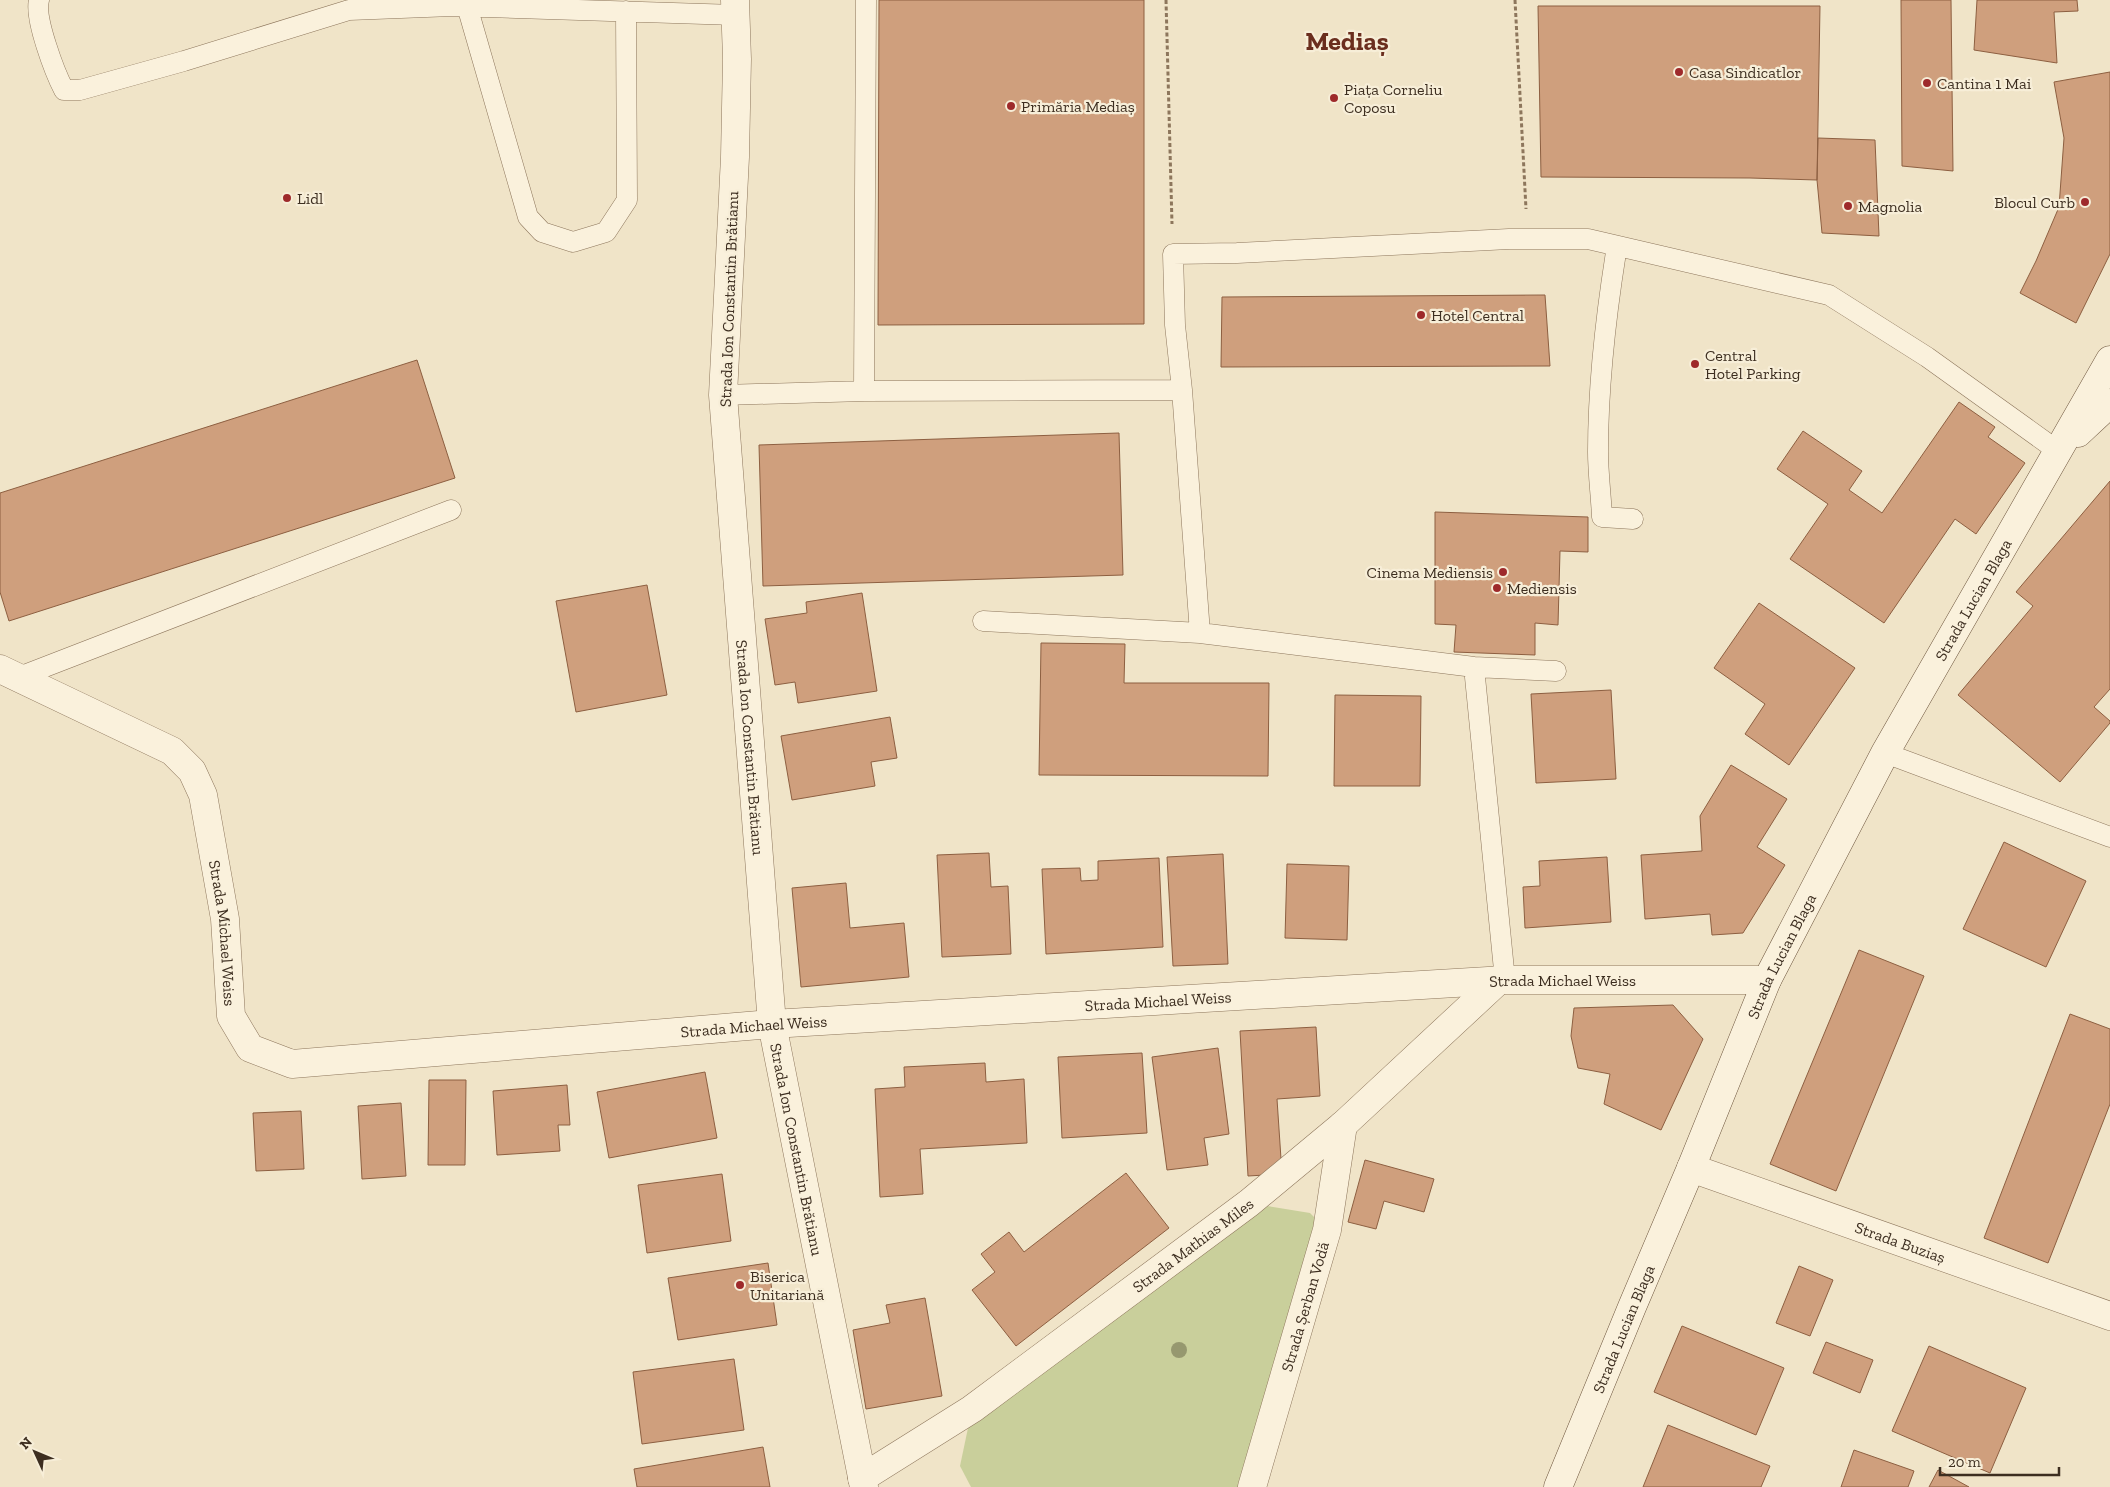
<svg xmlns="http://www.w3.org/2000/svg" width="2110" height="1487" viewBox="0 0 2110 1487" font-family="'Zilla Slab',serif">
	<rect width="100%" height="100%" fill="#f0e4c8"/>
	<path fill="#c9cf9b" d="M1249 1203 1310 1213 1327 1230 1252 1487H971L960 1466 972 1409Z"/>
	<path fill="#cf9f7d" stroke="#8d5f41" d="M879 0H1144V324L878 325Z
		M1901 0H1951L1953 171 1902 166Z
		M1977 0H2077L2078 11 2054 12 2057 63 1974 50Z
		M1538 6H1820L1817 180 1750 178 1541 177Z
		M2110 72V254L2076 323 2020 293 2036 261 2059 207 2064 138 2054 82Z
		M1818 138 1875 140 1879 236 1822 233 1817 180Z
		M1545 295 1550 366 1221 367 1222 297Z
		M417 360 455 478 9 621 0 592V493Z
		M1959 402 1995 427 1988 437 2025 463 1976 534 1955 519 1884 623 1790 559 1828 504 1777 469 1803 431 1862 471 1849 490 1882 513Z
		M1119 433 1123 575 763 586 759 445Z
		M2110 481V689L2094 707 2110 721V723L2060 782 1958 695 2033 606 2016 592Z
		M1435 512 1588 517V552L1560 551 1558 625 1535 623V655L1454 652 1456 625 1435 624Z
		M647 585 667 695 576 712 556 601Z
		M862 593 877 691 798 703 795 682 775 685 765 619 807 613 806 602Z
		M1759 603 1855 668 1789 765 1745 734 1765 704 1714 668Z
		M1041 643 1125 644 1124 683H1269L1268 776 1039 775Z
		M1611 690 1616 779 1536 783 1531 694Z
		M1335 695 1421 696 1420 786H1334Z
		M890 717 897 758 871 762 875 786 792 800 781 736Z
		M1731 765 1787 799 1757 847 1785 865 1743 933 1712 935 1710 914 1645 919 1641 855 1702 851 1700 816Z
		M2004 842 2086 881 2046 967 1963 929Z
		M989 853 991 887 1008 886 1011 954 942 957 937 855Z
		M1223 854 1228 964 1173 966 1167 857Z
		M1607 857 1611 922 1525 928 1523 887 1540 886 1539 861Z
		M1159 858 1163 947 1046 954 1042 869 1080 868 1081 881 1098 880V861Z
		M1287 864 1349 866 1347 940 1285 938Z
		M846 883 850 928 904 923 909 977 801 987 792 888Z
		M1859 950 1924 976 1836 1191 1770 1164Z
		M1673 1005 1703 1039 1661 1130 1604 1104 1610 1074 1578 1068 1571 1036 1574 1008Z
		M2070 1014 2110 1029V1104L2048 1263 1984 1238Z
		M1316 1027 1320 1096 1277 1099 1282 1174 1248 1176 1240 1031Z
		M1218 1048 1229 1134 1204 1138 1208 1165 1167 1170 1152 1057Z
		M1142 1053 1147 1133 1062 1138 1058 1057Z
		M985 1063 986 1082 1024 1079 1027 1143 920 1149 923 1194 880 1197 875 1089 905 1087 904 1067Z
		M705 1072 717 1138 609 1158 597 1092Z
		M429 1080H466L465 1165H428Z
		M567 1085 570 1125H558L560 1151 497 1155 493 1091Z
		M401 1103 406 1176 362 1179 358 1106Z
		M301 1111 304 1169 256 1171 253 1113Z
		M1365 1160 1434 1179 1424 1212 1384 1201 1376 1229 1348 1222Z
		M1126 1173 1169 1228 1016 1346 972 1290 995 1272 981 1254 1009 1232 1024 1252Z
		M722 1174 731 1241 647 1253 638 1185Z
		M768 1263 777 1325 678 1340 668 1278Z
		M1799 1266 1833 1280 1810 1336 1776 1323Z
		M925 1298 942 1396 866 1409 853 1330 890 1323 886 1305Z
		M1682 1326 1784 1368 1756 1435 1654 1392Z
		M1826 1342 1873 1360 1860 1393 1813 1373Z
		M1929 1346 2026 1388 1990 1473 1892 1431Z
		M734 1359 744 1430 642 1444 633 1372Z
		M1668 1425 1770 1466 1761 1487H1643Z
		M763 1447 770 1487H637L634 1469Z
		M1854 1450 1914 1471 1908 1487H1841Z
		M1938 1470 1969 1487H1929Z"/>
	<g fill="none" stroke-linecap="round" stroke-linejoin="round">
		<g stroke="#8d765c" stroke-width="21">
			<path id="lane" d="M39 0C34 18 55 73 64 90H80L184 61 349 10 452 6 736 15
				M467 6 528 217 542 232 573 242 606 232 627 200 626 11
				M1617 246C1606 314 1598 382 1598 452 1598 473 1601 495 1602 517L1633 519
				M864 391 866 0
				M723 395 864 391 1182 390
				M983 621 1200 633 1474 667 1556 671
				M1200 633 1182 390 1175 325 1173 254 1237 253 1509 239H1588L1829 295 1927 357 2058 451
				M1474 667 1505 980
				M19 677 451 510
				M1885 753 2110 837"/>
		</g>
		<g stroke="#8d765c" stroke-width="29">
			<g id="street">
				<path id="s1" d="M735 0 737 59 735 157 723 395 772 1024 864 1487"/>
				<path id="s2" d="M0 669 172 751 192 771 203 795 225 919 231 1016 250 1048 292 1064 772 1024 1505 980H1767"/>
				<path id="s3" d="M1691 1168 2110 1316"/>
				<path id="s4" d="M862 1478 972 1409 1249 1203 1343 1125 1498 981"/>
				<path id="s5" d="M1252 1487 1327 1230 1343 1125"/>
			</g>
		</g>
		<g stroke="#6f573f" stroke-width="29">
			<g id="secondary">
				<path d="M2078 433 2110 403"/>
				<path id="s6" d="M1558 1487 1632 1307 1691 1168 1767 980 1885 753 2110 360"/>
			</g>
		</g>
		<path stroke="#8d765c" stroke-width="3" stroke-dasharray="4 2.5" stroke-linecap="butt" d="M1166 0 1172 224
			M1515 0 1526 209"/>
		<use href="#lane" stroke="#faf1dc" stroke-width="20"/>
		<use href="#street" stroke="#faf1dc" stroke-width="28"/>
		<use href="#secondary" stroke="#faf1dc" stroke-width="28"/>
	</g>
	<circle fill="#96986f" cx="1179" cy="1350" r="8"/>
	<g fill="#9e2a2b" stroke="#f7eed8" stroke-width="2">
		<circle cx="1679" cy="72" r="5"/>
		<circle cx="1927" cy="83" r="5"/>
		<circle cx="1334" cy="98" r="5"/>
		<circle cx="1011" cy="106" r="5"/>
		<circle cx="287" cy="198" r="5"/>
		<circle cx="2085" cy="202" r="5"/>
		<circle cx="1848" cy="206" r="5"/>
		<circle cx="1421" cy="315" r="5"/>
		<circle cx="1695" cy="364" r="5"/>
		<circle cx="1503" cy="572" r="5"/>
		<circle cx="1497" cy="588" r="5"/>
		<circle cx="740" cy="1285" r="5"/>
	</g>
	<g text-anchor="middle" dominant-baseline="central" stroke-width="4.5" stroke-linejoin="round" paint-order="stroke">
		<g font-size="16" fill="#3d2e20" stroke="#f7eed8" text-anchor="start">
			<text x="1689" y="72">Casa Sindicatlor</text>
			<text x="1937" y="83">Cantina 1 Mai</text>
			<text x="1344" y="89">Piața Corneliu<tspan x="1344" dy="18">Coposu</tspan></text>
			<text x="1021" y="106">Primăria Mediaș</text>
			<text x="297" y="198">Lidl</text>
			<text x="2075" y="202" text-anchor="end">Blocul Curb</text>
			<text x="1858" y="206">Magnolia</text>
			<text x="1431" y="315">Hotel Central</text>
			<text x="1705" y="355">Central<tspan x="1705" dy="18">Hotel Parking</tspan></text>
			<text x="1493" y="572" text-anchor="end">Cinema Mediensis</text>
			<text x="1507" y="588">Mediensis</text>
			<text x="750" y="1276">Biserica<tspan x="750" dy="18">Unitariană</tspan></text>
		</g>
		<g font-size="16" fill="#3d2e20" stroke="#f7eed8">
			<text transform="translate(729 299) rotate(-88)">Strada Ion Constantin Brătianu</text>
			<text stroke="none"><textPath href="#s6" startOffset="981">Strada Lucian Blaga</textPath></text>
			<text stroke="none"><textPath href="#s1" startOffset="749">Strada Ion Constantin Brătianu</textPath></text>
			<text stroke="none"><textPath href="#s2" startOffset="385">Strada Michael Weiss</textPath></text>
			<text stroke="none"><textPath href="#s6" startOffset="576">Strada Lucian Blaga</textPath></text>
			<text stroke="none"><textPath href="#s2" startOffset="1824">Strada Michael Weiss</textPath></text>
			<text stroke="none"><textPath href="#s2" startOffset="1419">Strada Michael Weiss</textPath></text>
			<text stroke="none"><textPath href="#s2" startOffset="1014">Strada Michael Weiss</textPath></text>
			<text stroke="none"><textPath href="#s1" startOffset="1154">Strada Ion Constantin Brătianu</textPath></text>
			<text stroke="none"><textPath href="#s3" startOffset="222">Strada Buziaș</textPath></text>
			<text stroke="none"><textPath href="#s4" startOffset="405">Strada Mathias Miles</textPath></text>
			<text stroke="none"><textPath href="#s5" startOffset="188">Strada Șerban Vodă</textPath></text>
			<text stroke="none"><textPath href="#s6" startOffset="171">Strada Lucian Blaga</textPath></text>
		</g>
		<g font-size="26" font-weight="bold" fill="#6b2e1e" stroke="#f7eed8">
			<text x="1347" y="41">Mediaș</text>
		</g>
	</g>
	<g transform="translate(35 1452) rotate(314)" stroke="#f7eed8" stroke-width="4" paint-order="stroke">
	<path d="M0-4L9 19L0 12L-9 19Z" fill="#3d2e20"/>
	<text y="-8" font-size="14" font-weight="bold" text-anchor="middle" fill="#3d2e20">N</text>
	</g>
	<path d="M1940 1467v8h119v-8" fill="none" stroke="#3d2e20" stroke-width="2.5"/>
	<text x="1948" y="1467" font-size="15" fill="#3d2e20" stroke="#f7eed8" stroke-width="4" paint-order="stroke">20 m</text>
</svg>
